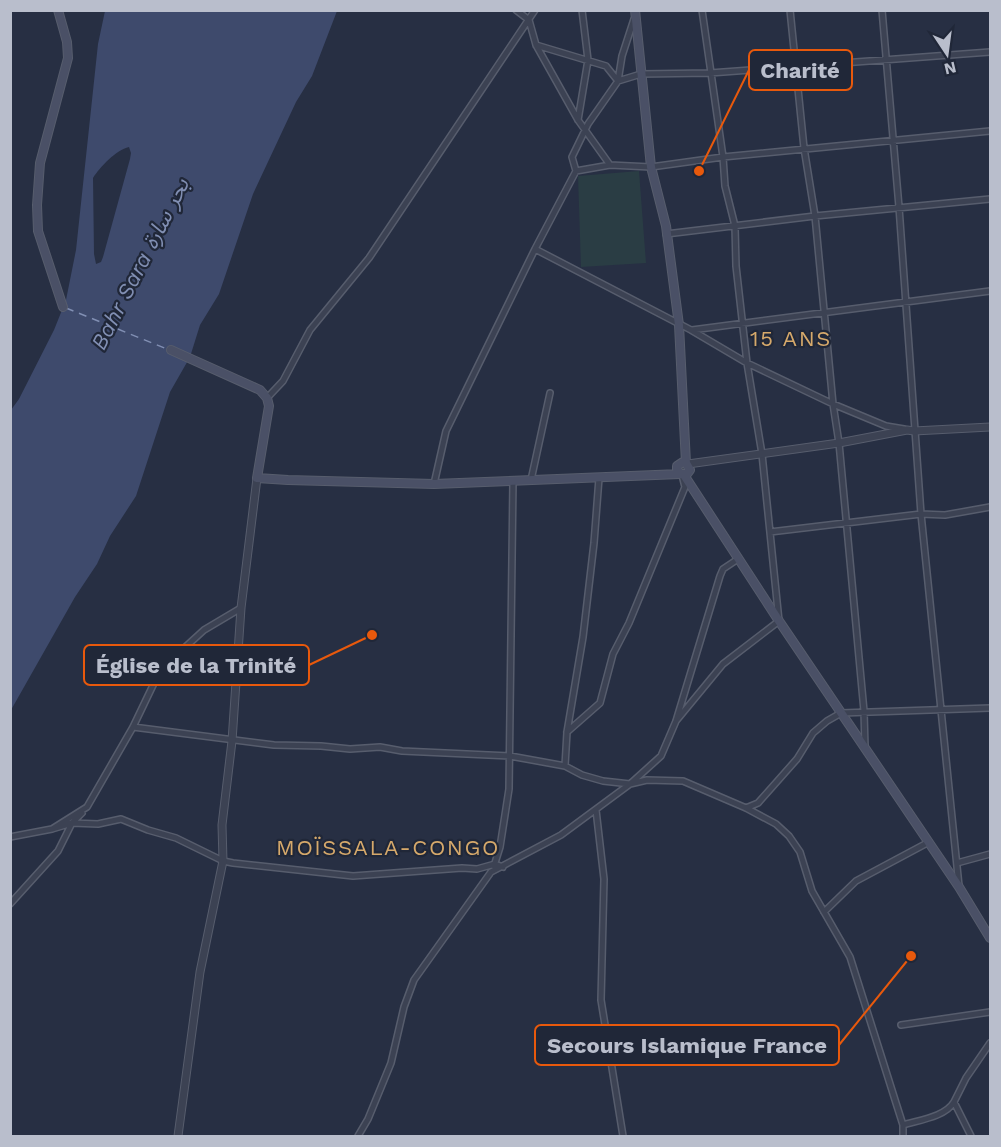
<svg xmlns="http://www.w3.org/2000/svg" width="1001" height="1147" viewBox="0 0 1001 1147" font-family="'Work Sans','Noto Sans Arabic',sans-serif">
	<rect width="100%" height="100%" fill="#272f43"/>
	<path fill="#2a3d44" d="M639 171 646 263 581 267 578 176Z"/>
	<path fill="#3e4a6c" fill-rule="evenodd" d="M105 11H337L312 76 296 102 253 194 219 294 200 325 190 357 170 392 136 496 110 536 97 564 75 597 11 710V410L19 399 54 330 66 300 76 250 98 44ZM129 147 131 153 130 159 103 257 101 262 96 264 94 254 93 178C100 167 116 150 129 147Z"/>
	<g fill="none" stroke-linecap="round" stroke-linejoin="round">
		<path stroke="#818fb3" stroke-width="1.5" stroke-dasharray="8 6" stroke-linecap="butt" d="M66 308 167 349"/>
		<g stroke="#575d6d" stroke-width="8">
			<path id="minor" d="M516 10 529 20 536 45 578 120 610 165
				M790 10 804 148 815 216 833 404 839 443 864 711 865 747
				M882 10 899 207 921 514 959 886
				M536 45 606 66 618 81 641 74 710 73 990 52
				M578 120 588 60 582 10
				M576 171 610 165 651 167 723 157 990 131
				M666 234 815 216 990 199
				M535 249 691 330 747 363 833 404 886 426 904 429
				M692 330 990 291
				M267 398 283 381 310 330 369 258 535 10
				M531 480 550 393
				M434 484 446 431 535 249 576 171 572 157 588 124 618 81 622 56 634 19
				M770 532 921 514 945 515 990 507
				M676 721 723 664 779 621 762 454 747 363 736 266 735 226 725 186 723 157 702 10
				M133 727 274 745 321 746 350 749 380 747 402 751 510 756 565 766 582 775 603 781 630 784 647 780 683 781 746 808 776 824 789 836 800 852 812 891 850 957 896 1103 903 1125V1136
				M567 732 600 703 613 654 629 623 685 487 682 475
				M565 766 567 732 583 637 594 543 599 478
				M746 808 758 803 797 759 813 733 827 721 841 713 990 708
				M596 810 604 879 601 1000 623 1136
				M52 829 72 823 98 824 121 819 148 830 176 838 223 861 233 863 353 876 462 868 477 869 495 864 503 867
				M10 837 52 829 87 807 133 727 156 679 170 661 204 630 241 608
				M957 863 990 854
				M494 866 500 847 509 789 513 481
				M10 904 58 851 72 823 82 813
				M824 912 856 881 929 842
				M901 1025 990 1012
				M903 1125C919 1120 945 1117 954 1102
				M358 1136 368 1119 391 1063 404 1007 414 980 491 872 561 835 630 784 661 756 676 721 720 576 723 569 738 559
				M971 1136 954 1102 966 1078 990 1043"/>
		</g>
		<g stroke="#575d6d" stroke-width="9">
			<path id="tertiary" d="M688 464 839 443 907 430 914 431 990 427
				M178 1136 200 972 223 861 222 825 232 741 241 608 257 478"/>
		</g>
		<g stroke="#575d6d" stroke-width="10">
			<path id="secondary" d="M58 10 67 42 68 58 40 163 37 205 38 231 63 307
				M635 10 651 167 666 226 679 325 686 463 690 470 687 474H680L677 469V466L683 462 686 463
				M171 350 260 390 267 398 269 406 257 478 288 480 434 484 680 474
				M684 475 779 621 959 887 990 938"/>
		</g>
		<use href="#minor" stroke="#3c4253" stroke-width="5"/>
		<use href="#tertiary" stroke="#3c4253" stroke-width="7"/>
		<use href="#secondary" stroke="#4a5066" stroke-width="8"/>
	</g>
	<g text-anchor="middle" dominant-baseline="central" stroke-width="4.5" stroke-linejoin="round" paint-order="stroke">
		<g font-size="22" font-style="italic" fill="#818fb3" stroke="#202738">
			<text transform="translate(140 264) rotate(-63)">Bahr Sara بحر سارة</text>
		</g>
		<g font-size="22" letter-spacing="1.5" fill="#d6a96b" stroke="#202738">
			<text x="791" y="338">15 ANS</text>
			<text x="388" y="847">MOÏSSALA-CONGO</text>
		</g>
	</g>
	<path fill="none" stroke="#e8590c" stroke-width="2" d="M699 171L749 70M372 635L309 665M911 956L839 1045"/>
	<g fill="#e8590c" stroke="#202738" stroke-width="2">
		<circle cx="699" cy="171" r="6"/>
		<circle cx="372" cy="635" r="6"/>
		<circle cx="911" cy="956" r="6"/>
	</g>
	<g fill="#202738" stroke="#e8590c" stroke-width="2">
		<rect x="749" y="50" width="103" height="40" rx="6"/>
		<rect x="84" y="645" width="225" height="40" rx="6"/>
		<rect x="535" y="1025" width="304" height="40" rx="6"/>
	</g>
	<g font-size="22" text-anchor="middle" font-weight="bold" fill="#b9becc">
		<text x="800" y="78">Charité</text>
		<text x="196" y="673">Église de la Trinité</text>
		<text x="687" y="1053">Secours Islamique France</text>
	</g>
	<rect width="1001" height="1147" fill="none" stroke="#b9becc" stroke-width="24"/>
	<g transform="translate(947 54) rotate(167)" stroke="#202738" stroke-width="4.5" paint-order="stroke">
	<path d="M0-4.5L10 22L0 15L-10 22Z" fill="#b9becc"/>
	<text y="-9" font-size="16" font-weight="bold" text-anchor="middle" fill="#b9becc">N</text>
	</g>
</svg>
